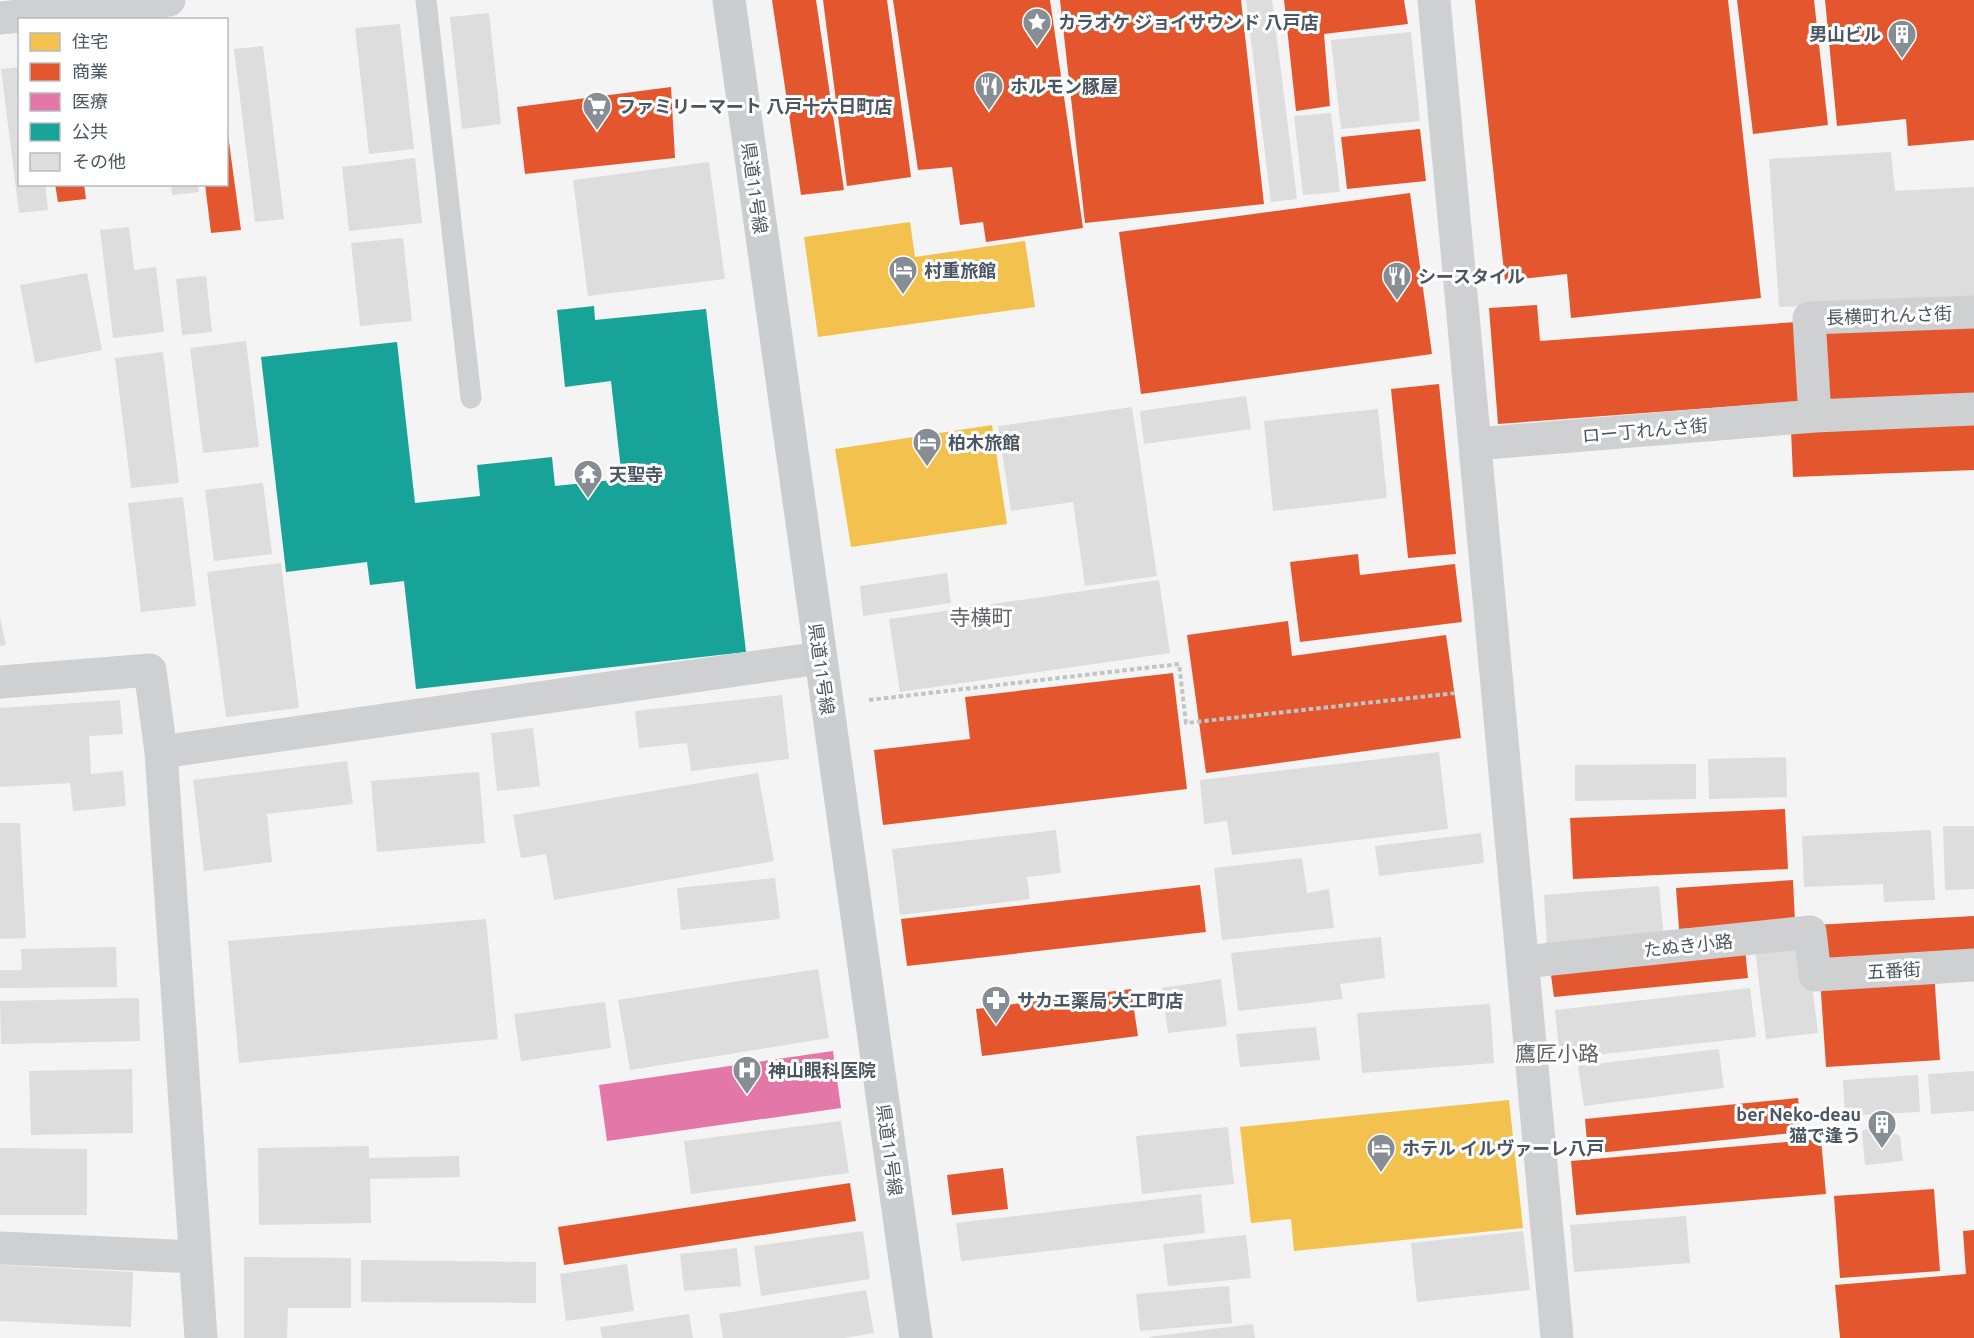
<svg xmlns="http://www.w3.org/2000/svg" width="1974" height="1338" viewBox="0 0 1974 1338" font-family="Ubuntu,'Noto Sans JP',sans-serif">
	<rect width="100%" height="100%" fill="#f4f4f4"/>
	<path fill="#f2c14e" d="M910 222 915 257 1025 241 1035 307 818 337 804 237Z
		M992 425 1007 524 851 547 835 449Z
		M1509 1100 1523 1228 1294 1251 1291 1219 1251 1223 1240 1127Z"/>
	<path fill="#e4572e" d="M772 0H816L844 190 801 195Z
		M823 0H887L911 177 847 186Z
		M893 0H1050L1083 228 986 242 983 222 960 225 952 167 918 170Z
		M1060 0H1241L1264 204 1085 223Z
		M1284 0H1404L1408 24 1324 34 1330 106 1296 111Z
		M1475 0H1728L1761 298 1571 318 1567 274 1505 281Z
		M1737 0H1814L1828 125 1753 134Z
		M1825 0H1974V140L1908 146 1906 119 1837 126Z
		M671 87 675 158 525 174 517 107Z
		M226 120 241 230 211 233 205 184H226Z
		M1420 129 1426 181 1347 189 1341 137Z
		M55 184H84L86 199 58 202Z
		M1410 193 1432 354 1141 394 1119 232Z
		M1537 305 1540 341 1796 322 1803 401 1498 424 1489 308Z
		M1974 320V399L1825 405 1821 327Z
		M1439 384 1456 554 1408 558 1391 389Z
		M1974 423V470L1793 477 1791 430Z
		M1358 554 1360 575 1455 564 1462 622 1300 642 1290 562Z
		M1288 621 1292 656 1446 635 1461 738 1206 773 1187 635Z
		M1173 673 1187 789 883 825 874 750 970 739 965 697Z
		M1785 809 1788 869 1573 879 1570 818Z
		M1793 880 1795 922 1679 929 1676 888Z
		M1200 885 1206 932 907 966 901 919Z
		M1974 916V960L1817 969 1815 925Z
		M1745 949 1748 978 1554 997 1550 968Z
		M1934 971 1940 1060 1826 1067 1820 978Z
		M1131 989 1138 1036 982 1056 976 1009Z
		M1798 1098 1802 1132 1588 1154 1585 1119Z
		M1821 1139 1826 1194 1576 1215 1571 1161Z
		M1003 1168 1008 1209 952 1215 947 1175Z
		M850 1183 856 1221 564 1265 558 1227Z
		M1934 1189 1940 1271 1840 1278 1834 1196Z
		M1974 1230V1338H1840L1835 1285 1966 1274 1963 1231Z"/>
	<path fill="#e377a8" d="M833 1051 841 1108 607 1141 599 1085Z"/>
	<path fill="#17a398" d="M594 306 595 320 706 309 746 652 416 689 404 581 370 585 367 562 286 572 261 357 397 342 415 503 480 496 477 465 552 457 555 486 622 479 611 381 565 387 557 310Z"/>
	<path fill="#ddddde" d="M1246 0H1272L1297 199 1271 202Z
		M489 13 501 124 462 129 450 17Z
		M400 24 414 149 369 154 355 28Z
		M1411 32 1420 121 1341 129 1331 40Z
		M263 46 284 219 255 222 234 49Z
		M20 67V184H45L48 210 19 213 1 69Z
		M1331 113 1340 192 1303 195 1294 116Z
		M1891 152 1895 191 1974 187V298L1779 307 1769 159Z
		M415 158 422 223 349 231 342 167Z
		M709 162 725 279 588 296 573 180Z
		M171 184H198L199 192 172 195Z
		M129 227 134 270 156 267 164 332 113 338 100 230Z
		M403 238 412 321 360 326 351 243Z
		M87 273 102 350 35 363 20 285Z
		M206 276 212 332 182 335 176 279Z
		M246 341 259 447 203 453 190 348Z
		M163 352 179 483 131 488 115 358Z
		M1246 396 1251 429 1144 444 1140 411Z
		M1132 407 1157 576 1085 586 1073 502 1011 511 998 426Z
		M1378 409 1387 498 1273 511 1264 421Z
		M263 483 272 554 214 561 205 490Z
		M183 497 196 606 141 612 128 503Z
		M281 563 299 708 226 717 207 572Z
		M947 573 951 603 863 616 860 586Z
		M1159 580 1170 653 900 692 889 619Z
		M0 617 6 645 0 646Z
		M782 695 789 759 691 771 687 743 639 748 635 711Z
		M120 700 123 734 89 736 91 774 123 771 126 806 73 811 70 783 0 787V708Z
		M533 728 540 786 497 791 491 733Z
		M1439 752 1448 829 1232 855 1227 821 1204 824 1200 780Z
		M1786 757 1787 797 1709 799 1708 759Z
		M347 761 353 804 267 814 272 862 204 871 193 780Z
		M1696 764V799L1575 801V765Z
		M479 772 485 843 377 852 371 781Z
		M758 773 774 861 554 900 546 854 521 858 513 815Z
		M0 823H20L26 938 0 939Z
		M1943 826H1974V889L1945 890Z
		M1056 830 1061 873 1027 877 1030 899 900 915 892 849Z
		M1931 830 1935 900 1884 902 1883 884 1804 887 1802 836Z
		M1481 833 1484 863 1379 876 1375 846Z
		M1302 858 1307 893 1329 889 1334 928 1222 940 1214 868Z
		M775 878 780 919 681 930 677 888Z
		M1659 886 1664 938 1547 947 1544 895Z
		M486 919 498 1039 239 1063 228 941Z
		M1381 937 1385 978 1340 984 1343 999 1238 1011 1231 953Z
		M1807 943 1818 1033 1766 1039 1755 949Z
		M116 947 117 987 0 988V970H22L21 949Z
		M818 969 829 1038 630 1070 618 1000Z
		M1221 979 1227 1026 1168 1033 1162 988Z
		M1750 988 1756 1037 1560 1059 1555 1010Z
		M139 998 140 1041 1 1044 0 1001Z
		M605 1002 611 1048 521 1061 514 1014Z
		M1490 1004 1494 1063 1362 1073 1357 1013Z
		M1316 1027 1320 1060 1240 1067 1236 1034Z
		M1719 1049 1724 1088 1584 1106 1578 1066Z
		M132 1069 133 1133 31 1135 29 1071Z
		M1974 1071V1111L1931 1114 1928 1074Z
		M1918 1075 1920 1112 1845 1116 1843 1080Z
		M841 1121 849 1173 691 1194 684 1141Z
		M1877 1125 1900 1136 1903 1161 1865 1165 1862 1131Z
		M1228 1127 1234 1184 1142 1194 1136 1136Z
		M369 1146V1158L459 1156 460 1177 370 1179 371 1223 259 1225 258 1148Z
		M0 1148 87 1149V1215H0Z
		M1201 1194 1205 1233 961 1261 956 1223Z
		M1686 1216 1690 1263 1574 1272 1570 1225Z
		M863 1231 870 1279 761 1296 754 1246Z
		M1523 1231 1530 1290 1417 1302 1411 1243Z
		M1246 1235 1251 1278 1168 1286 1163 1244Z
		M737 1248 741 1286 684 1291 680 1254Z
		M244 1257 351 1258V1308H288L287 1338H244Z
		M361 1260 536 1262V1303L361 1302Z
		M627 1264 634 1311 566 1321 560 1274Z
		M0 1265 133 1272 131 1327 0 1321Z
		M1229 1286 1232 1323 1140 1331 1136 1294Z
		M866 1290 874 1333 844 1338H723L719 1314Z
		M689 1314 693 1338H602L600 1327Z
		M1253 1324 1255 1338H1149V1337Z"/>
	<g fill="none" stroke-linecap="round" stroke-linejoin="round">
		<path stroke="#bcc7c4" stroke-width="4" stroke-dasharray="4.5 3" stroke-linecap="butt" d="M869 700 1179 664 1186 723 1456 693"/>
		<path stroke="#ced0d2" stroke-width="21" d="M426 0 471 398"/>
		<path stroke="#ced0d2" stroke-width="33" d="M1434 0 1557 1338
			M1974 312 1809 318 1815 416 1974 409
			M1475 444 1815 416
			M0 682 150 670 161 752 201 1338
			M161 752 820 658
			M1523 962 1810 932 1815 975 1974 965
			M0 1248 195 1257"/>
		<path stroke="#ced0d4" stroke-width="33" d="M0 18 169 0"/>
		<path stroke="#caced1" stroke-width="33" d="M729 0 916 1338"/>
	</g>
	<defs>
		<g id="sight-pin" transform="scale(1.5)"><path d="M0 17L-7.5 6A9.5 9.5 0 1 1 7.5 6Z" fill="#868d94" stroke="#fff"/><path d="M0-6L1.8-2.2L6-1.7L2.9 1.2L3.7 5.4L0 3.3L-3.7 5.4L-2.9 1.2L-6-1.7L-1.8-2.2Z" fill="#fff"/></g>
		<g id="building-pin" transform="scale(1.5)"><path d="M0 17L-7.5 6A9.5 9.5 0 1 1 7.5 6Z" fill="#868d94" stroke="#fff"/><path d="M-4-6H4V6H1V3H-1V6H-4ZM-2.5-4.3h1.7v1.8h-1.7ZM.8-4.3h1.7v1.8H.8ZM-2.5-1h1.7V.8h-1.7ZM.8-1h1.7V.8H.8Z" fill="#fff"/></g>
		<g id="restaurant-pin" transform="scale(1.5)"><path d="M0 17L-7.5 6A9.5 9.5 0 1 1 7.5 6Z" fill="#868d94" stroke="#fff"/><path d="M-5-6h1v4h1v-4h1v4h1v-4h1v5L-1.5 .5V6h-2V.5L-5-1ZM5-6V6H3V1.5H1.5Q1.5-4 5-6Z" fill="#fff"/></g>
		<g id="supermarket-pin" transform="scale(1.5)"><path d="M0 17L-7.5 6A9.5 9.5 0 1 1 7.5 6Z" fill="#868d94" stroke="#fff"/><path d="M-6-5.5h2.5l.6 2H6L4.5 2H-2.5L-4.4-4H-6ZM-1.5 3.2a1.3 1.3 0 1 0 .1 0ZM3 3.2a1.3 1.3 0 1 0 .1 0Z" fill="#fff"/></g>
		<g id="hotel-pin" transform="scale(1.5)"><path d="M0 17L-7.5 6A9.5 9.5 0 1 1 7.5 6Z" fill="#868d94" stroke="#fff"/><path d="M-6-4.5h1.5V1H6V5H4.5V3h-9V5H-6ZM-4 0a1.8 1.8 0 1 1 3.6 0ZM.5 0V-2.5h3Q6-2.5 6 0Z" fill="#fff"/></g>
		<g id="temple-pin" transform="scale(1.5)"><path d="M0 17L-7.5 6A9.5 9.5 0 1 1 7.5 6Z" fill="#868d94" stroke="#fff"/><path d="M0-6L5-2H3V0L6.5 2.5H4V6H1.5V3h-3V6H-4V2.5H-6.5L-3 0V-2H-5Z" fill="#fff"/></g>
		<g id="pharmacy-pin" transform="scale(1.5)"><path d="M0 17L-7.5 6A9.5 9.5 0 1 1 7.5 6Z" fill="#868d94" stroke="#fff"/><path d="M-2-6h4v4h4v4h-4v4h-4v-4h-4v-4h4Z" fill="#fff"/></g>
		<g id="hospital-pin" transform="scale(1.5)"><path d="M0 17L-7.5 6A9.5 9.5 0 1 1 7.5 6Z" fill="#868d94" stroke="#fff"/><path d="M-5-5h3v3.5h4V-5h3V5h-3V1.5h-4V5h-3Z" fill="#fff"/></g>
	</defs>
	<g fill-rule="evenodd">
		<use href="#sight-pin" x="1037" y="22"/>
		<use href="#building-pin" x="1902" y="34"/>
		<use href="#restaurant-pin" x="989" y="86"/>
		<use href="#supermarket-pin" x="597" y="106"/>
		<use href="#hotel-pin" x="903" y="270"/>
		<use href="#restaurant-pin" x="1397" y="276"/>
		<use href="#hotel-pin" x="927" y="442"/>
		<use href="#temple-pin" x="588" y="474"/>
		<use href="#pharmacy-pin" x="996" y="1000"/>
		<use href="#hospital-pin" x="747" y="1070"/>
		<use href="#building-pin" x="1882" y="1124"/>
		<use href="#hotel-pin" x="1381" y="1148"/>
	</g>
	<g text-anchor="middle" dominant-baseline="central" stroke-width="6" stroke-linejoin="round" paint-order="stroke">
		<g font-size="18" font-weight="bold" fill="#4a5661" stroke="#fff" text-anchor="start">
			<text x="1058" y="22">カラオケ ジョイサウンド 八戸店</text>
			<text x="1881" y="34" text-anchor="end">男山ビル</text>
			<text x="1010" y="86">ホルモン豚屋</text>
			<text x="618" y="106">ファミリーマート 八戸十六日町店</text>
			<text x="924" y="270">村重旅館</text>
			<text x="1418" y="276">シースタイル</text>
			<text x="948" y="442">柏木旅館</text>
			<text x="609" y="474">天聖寺</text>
			<text x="1017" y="1000">サカエ薬局 大工町店</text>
			<text x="768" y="1070">神山眼科医院</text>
			<text x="1861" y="1114" text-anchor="end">ber Neko-deau<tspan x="1861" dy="21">猫で逢う</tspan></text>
			<text x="1402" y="1148">ホテル イルヴァーレ八戸</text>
		</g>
		<g font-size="18" fill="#4a5661" stroke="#fff">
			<text transform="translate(755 188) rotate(82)">県道11号線</text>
			<text transform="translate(1889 315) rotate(-2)">長横町れんさ街</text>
			<text transform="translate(1645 430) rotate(-5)">ロー丁れんさ街</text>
			<text transform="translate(822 669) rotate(82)">県道11号線</text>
			<text transform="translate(1688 945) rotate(-6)">たぬき小路</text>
			<text transform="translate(1894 970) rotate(-3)">五番街</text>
			<text transform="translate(890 1150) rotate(82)">県道11号線</text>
		</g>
		<g font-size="21" fill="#5f6368" stroke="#fff">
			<text x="981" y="617">寺横町</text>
			<text x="1557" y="1053">鷹匠小路</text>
		</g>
	</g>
	<rect x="18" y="18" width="210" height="168" fill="#ffffff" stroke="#b7bbc0" stroke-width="1.5"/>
	<rect x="30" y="33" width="30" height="18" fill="#f2c14e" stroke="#b7bbc0" stroke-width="1.5"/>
	<text x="72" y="48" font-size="18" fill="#4a5661">住宅</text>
	<rect x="30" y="63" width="30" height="18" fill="#e4572e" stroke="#b7bbc0" stroke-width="1.5"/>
	<text x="72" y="78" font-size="18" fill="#4a5661">商業</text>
	<rect x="30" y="93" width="30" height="18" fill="#e377a8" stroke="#b7bbc0" stroke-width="1.5"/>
	<text x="72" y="108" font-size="18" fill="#4a5661">医療</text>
	<rect x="30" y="123" width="30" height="18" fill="#17a398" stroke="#b7bbc0" stroke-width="1.5"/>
	<text x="72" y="138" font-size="18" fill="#4a5661">公共</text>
	<rect x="30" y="153" width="30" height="18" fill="#ddddde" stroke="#b7bbc0" stroke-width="1.5"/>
	<text x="72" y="168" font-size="18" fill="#4a5661">その他</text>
</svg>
